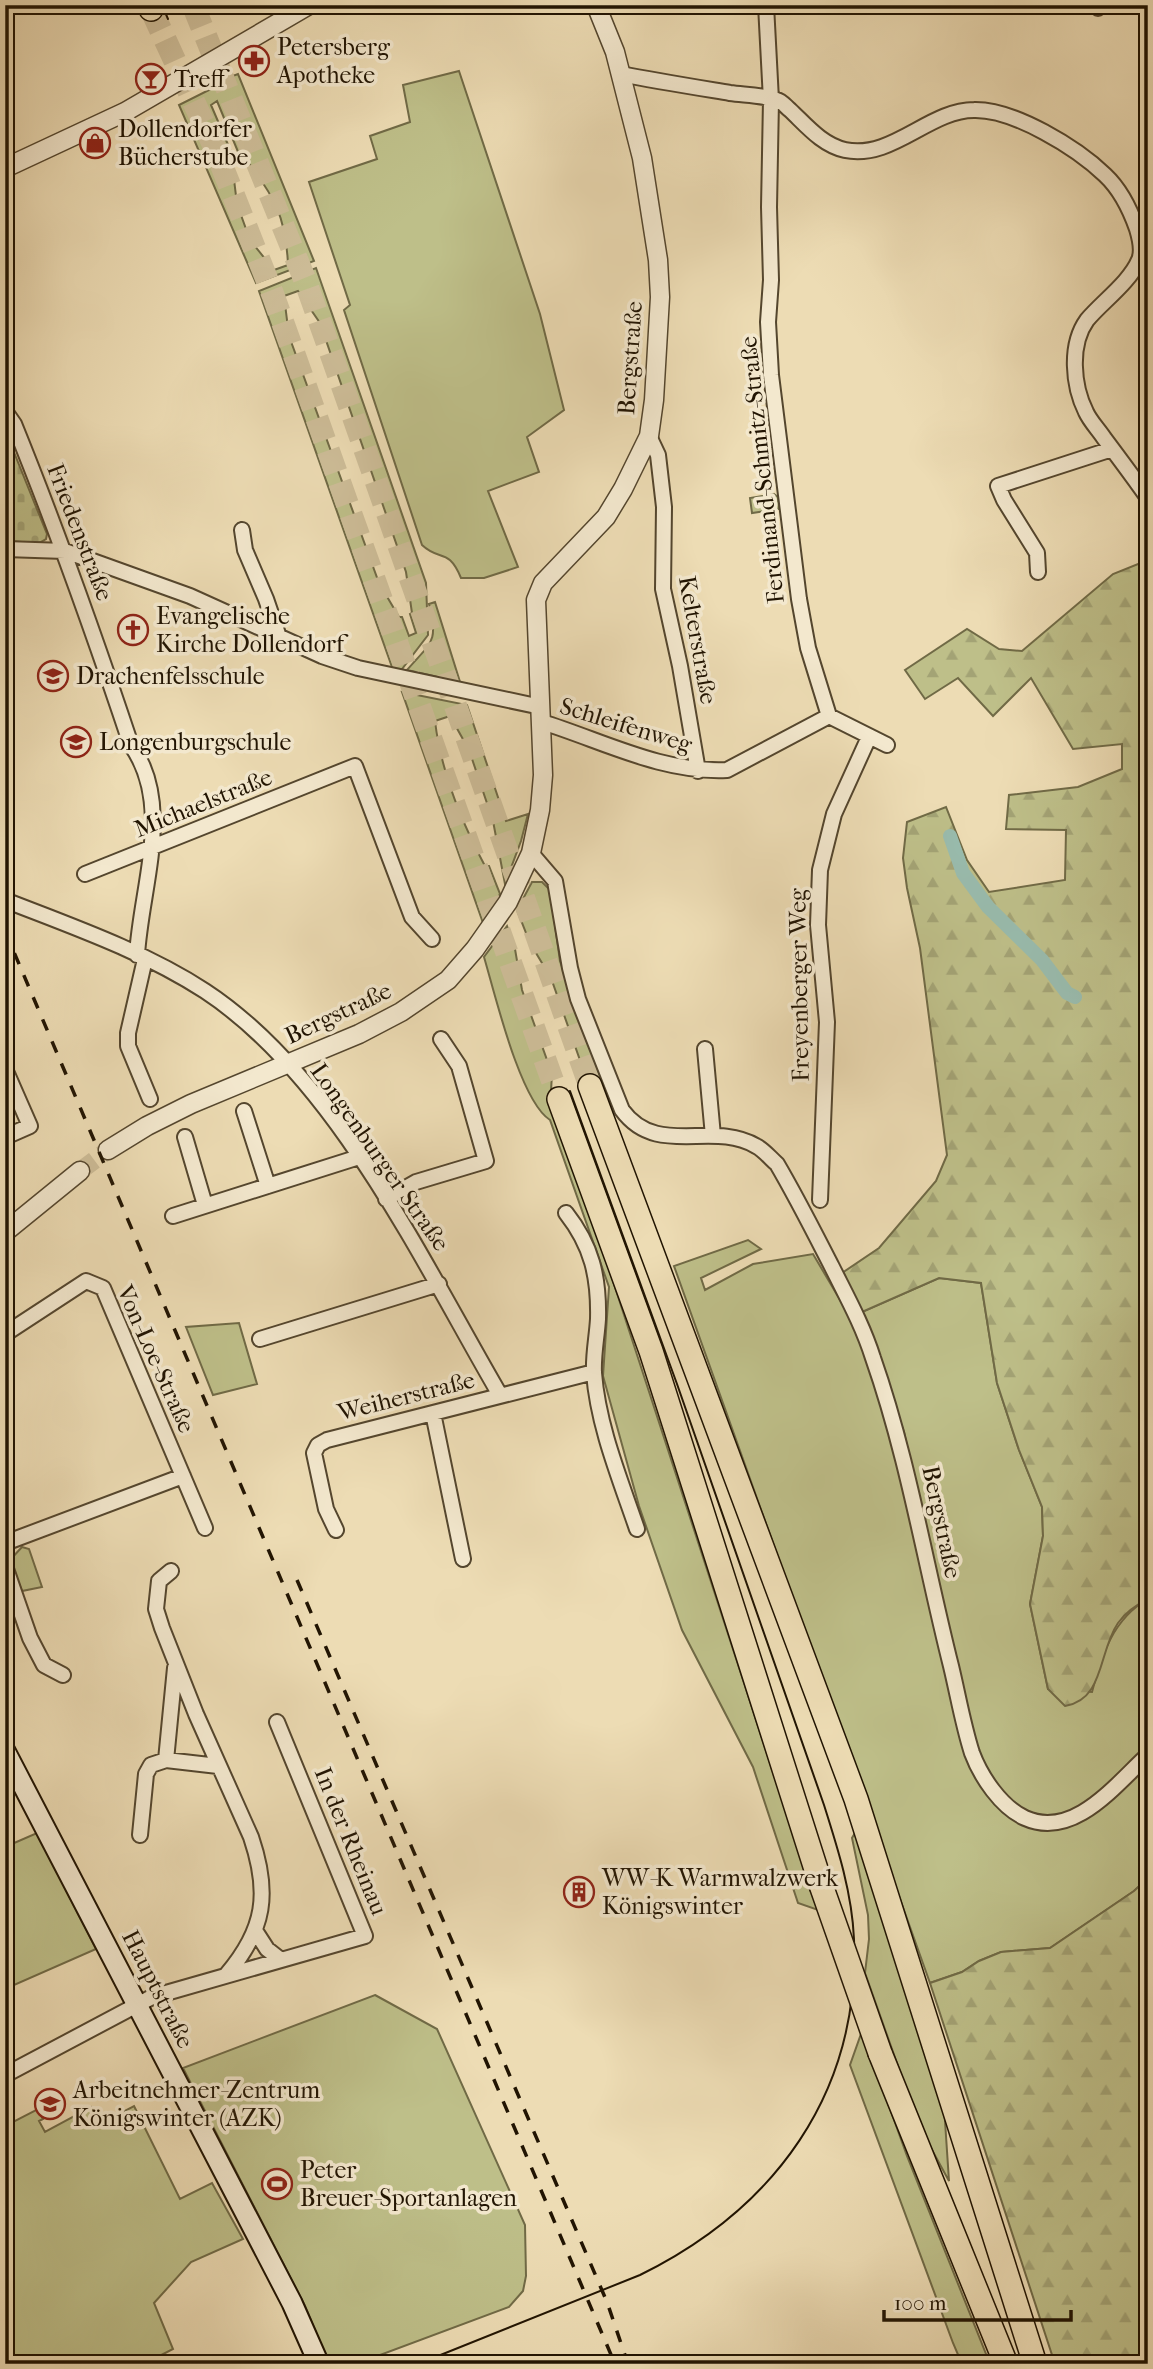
<svg xmlns="http://www.w3.org/2000/svg" width="1153" height="2369" viewBox="0 0 1153 2369" font-family="'IM FELL French Canon',serif">
	<defs>
		<pattern id="forest-firs" width="22" height="20" patternUnits="userSpaceOnUse" patternTransform="scale(1.75)"><rect width="22" height="20" fill="#bebf89"/><path d="M5 1l3.5 6h-7zM16 11l3.5 6h-7z" fill="#a3a375"/></pattern>
		<pattern id="cemetery-stones" width="16" height="16" patternUnits="userSpaceOnUse" patternTransform="scale(1.75)"><rect width="16" height="16" fill="#bebf89"/><path d="M2 7V4a2 2 0 0 1 4 0v3zM10 15v-3a2 2 0 0 1 4 0v3z" fill="#a3a375"/></pattern>
	</defs>
	<rect width="100%" height="100%" fill="#eddcb4"/>
	<filter id="stains"><feTurbulence type="fractalNoise" baseFrequency=".00286" numOctaves="4"/><feColorMatrix values="0 0 0 0 .2 0 0 0 0 .09 0 0 0 0 .02 0 0 0 .5 -.17"/></filter>
	<radialGradient id="worn" r=".72"><stop offset=".6" stop-color="#630" stop-opacity="0"/><stop offset="1" stop-color="#630" stop-opacity=".3"/></radialGradient>
	<path fill="#bebf89" stroke="#706a46" stroke-width="2" fill-rule="evenodd" d="M459 71 540 314 564 410 527 437 539 472 488 491 518 567 484 578H461C448 547 440 562 422 545L344 310 350 305 309 182 377 159 370 136 410 122 403 85Z
		M228 74 230 77 238 74 314 261 256 283 179 105 211 89 209 84ZM217 101 241 159 245 158C274 196 286 216 288 265L274 270 250 240 237 204 232 163 235 161 211 105Z
		M316 268 426 583 428 635 402 669 393 670 259 291ZM298 291 320 323 406 572 412 613 410 614 416 633 409 636 402 617H399L379 583 289 336 284 296Z
		M774 494 778 497 779 509 752 513 750 498Z
		M435 602 460 682 407 670C431 642 439 643 429 604Z
		M402 692 467 705 506 821 528 814 521 841 505 884 493 821 469 750 450 716 435 721C441 772 461 821 485 866H489L500 894 483 923Z
		M532 882H542L550 890 560 961 604 1088 581 1063 551 978 530 943 517 910Z
		M507 926 515 949 522 990 552 1074 550 1108H553L611 1275 818 1910 798 1903 753 1767 682 1630 639 1506 603 1376 609 1287 550 1120C520 1101 495 994 484 957Z
		M748 1240 761 1249 701 1278 705 1290 753 1264 813 1254 856 1327 885 1410 968 1759 998 1804 1061 1828C1096 1816 1121 1787 1148 1762V1878L1134 1891 1050 1948 1001 1952 979 1961 962 1972 930 1983 674 1266Z
		M939 1278 981 1283 997 1383 1019 1450 1042 1507 1043 1536 1030 1604 1048 1689 1092 1692C1102 1654 1113 1619 1148 1599V1748L1086 1805 1073 1812 1047 1818 1017 1808 1001 1792 978 1754 932 1563 904 1432 862 1312Z
		M239 1323 257 1384 213 1395 186 1327Z
		M22 1547 29 1549 42 1587 22 1591 10 1560Z
		M37 1833 96 1949 5 1989V1847Z
		M855 1833 944 2106 949 2181 920 2128 865 1973 869 1939 868 1915 852 1838Z
		M375 1995 437 2029 525 2225 526 2276 523 2291 509 2307 356 2364H329L305 2306 183 2068Z
		M862 2031 907 2156 990 2364H962L953 2343 850 2065Z
		M134 2106 180 2199 212 2183 243 2239 191 2262 154 2303 173 2349 144 2364H5V2165L10 2162 5 2152V2126L38 2109 43 2119 39 2121 45 2132 91 2107 100 2124Z"/>
	<path fill="url(#forest-firs)" stroke="#706a46" stroke-width="2" d="M1148 560V1599C1136 1605 1126 1612 1118 1623 1098 1652 1105 1699 1065 1706L1048 1689 1030 1604 1043 1536 1042 1507 1019 1450 997 1383 981 1283 939 1278 862 1312 842 1273 879 1248 936 1181 947 1155 920 948 907 888 903 858 907 822 946 807 967 860 989 892 1065 880 1066 830 1006 829 1009 795 1078 787 1122 769V744L1073 749 1031 678 993 716 958 678 925 699 905 670 967 629 999 649 1022 651 1113 574Z
		M1148 1878V2364H1055L930 1983 962 1972 979 1961 1001 1952 1050 1948 1134 1891Z"/>
	<path fill="url(#cemetery-stones)" stroke="#706a46" stroke-width="2" d="M5 430 47 534 46 539 39 543 5 541Z"/>
	<g fill="none" stroke-linecap="round" stroke-linejoin="round">
		<path stroke="#99bcae" stroke-width="14" d="M950 836 963 873 988 907 1042 960 1067 993 1075 997"/>
		<path stroke="#cebe99" stroke-width="18" stroke-dasharray="18 9" stroke-linecap="butt" d="M80 1171 108 1150"/>
		<path stroke="#cebe99" stroke-width="23" stroke-dasharray="23 11" stroke-linecap="butt" d="M193 5 305 280 590 1086
			M151 9 214 146 273 295 559 1099"/>
		<g stroke="#54462e" stroke-width="18">
			<path id="minor" d="M766 5 771 100 769 207 771 280 768 322 771 375 799 599 808 648 829 716
				M1095 5 1098 8
				M620 74C657 81 694 87 730 93 745 95 763 95 777 100 782 101 786 107 790 110 806 125 822 145 845 150 892 160 929 110 974 110 1014 109 1077 148 1105 175 1121 190 1130 209 1137 229 1140 239 1143 251 1139 260 1130 282 1102 302 1087 320 1069 345 1073 386 1086 412 1090 421 1098 429 1104 438 1119 458 1134 478 1148 498
				M5 411 14 424C57 530 95 637 131 745 174 805 141 887 137 955
				M649 436 658 455 664 507 663 589 680 666 698 771
				M242 530 245 550 266 599 279 637
				M5 549 65 551 190 596 322 656 358 668 541 707
				M1038 572 1037 553 1004 500 998 486 1112 449
				M829 716 887 745
				M542 722C603 741 662 773 727 770L829 716
				M531 853 555 881 570 968 578 999 622 1110C657 1158 712 1120 756 1146 764 1150 770 1158 777 1164 797 1198 814 1232 832 1267 847 1297 863 1326 873 1358 908 1458 925 1563 951 1666 958 1695 963 1725 972 1753 981 1777 1001 1807 1025 1818 1074 1840 1116 1784 1148 1755
				M85 874 355 766 412 917 432 939
				M5 899 7 901C74 927 145 952 205 991 336 1077 423 1263 500 1395
				M145 959 128 1033V1046L150 1099
				M705 1049 713 1136
				M5 1069 30 1126 5 1137
				M244 1111 268 1186
				M185 1137 205 1205
				M386 1199 416 1182 486 1161 459 1066 441 1039
				M820 1200 827 1022 818 925 820 870 834 814 869 737
				M566 1213C592 1246 599 1277 598 1319 597 1337 593 1355 594 1373 598 1426 620 1479 637 1529
				M173 1216 359 1157
				M5 1334 86 1281 103 1288 205 1528
				M260 1339 439 1284
				M433 1413 463 1559
				M336 1530 326 1509 314 1453 318 1445 327 1440 594 1372
				M5 1543 183 1476
				M5 1566 30 1638 44 1665 63 1675
				M171 1571 159 1581 156 1609 162 1628 196 1714 251 1837C270 1893 265 1929 227 1974
				M175 1668 166 1760 218 1766
				M140 1835 146 1774 151 1765 166 1760
				M256 1932 267 1949 281 1960
				M5 2075 152 1997 365 1936 277 1722"/>
		</g>
		<g stroke="#54462e" stroke-width="21">
			<path id="tertiary" d="M5 168 125 112 309 5
				M108 1150 147 1126 191 1104 359 1034 401 1012 448 980 475 949 508 902 531 853 540 810 543 775 536 600 543 583 606 517 623 489 649 436 654 400 660 297 658 260 642 158 615 52 596 5
				M5 1232 80 1171"/>
		</g>
		<g stroke="#211402" stroke-width="23">
			<path id="secondary" d="M5 1751 292 2303 319 2364"/>
		</g>
		<g stroke="#211402" stroke-width="26">
			<path id="trunk" d="M149 5 151 9
				M590 1086 856 1799 1035 2364
				M559 1099 651 1351 821 1885
				M880 2053 1006 2364"/>
		</g>
		<use href="#minor" stroke="#f3e8ce" stroke-width="14"/>
		<use href="#tertiary" stroke="#f3e8ce" stroke-width="18"/>
		<use href="#secondary" stroke="#f3e8ce" stroke-width="19"/>
		<use href="#trunk" stroke="#eddcb4" stroke-width="23"/>
		<path stroke="#211402" stroke-width="2" d="M162 5 168 19
			M179 5 182 12
			M418 2364 640 2275C774 2209 860 2094 854 1939 852 1893 838 1849 824 1805L677 1384 570 1091"/>
		<path stroke="#211402" stroke-width="3.5" stroke-dasharray="12 12" stroke-linecap="butt" d="M5 931 615 2364
			M297 1580 607 2302 628 2364"/>
		<g stroke="#211402" stroke-width="26" stroke-linecap="butt">
			<path id="trunk-bridge" d="M821 1885 880 2053"/>
		</g>
		<use href="#trunk-bridge" stroke="#eddcb4" stroke-width="23"/>
	</g>
	<defs>
		<g id="pharmacy-ring" transform="scale(1.575)"><circle r="9.5" fill="#f3e8ce" stroke="#8f2418" stroke-width="1.5"/><path d="M-2-6h4v4h4v4h-4v4h-4v-4h-4v-4h4Z" fill="#8f2418"/></g>
		<g id="bar-ring" transform="scale(1.575)"><circle r="9.5" fill="#f3e8ce" stroke="#8f2418" stroke-width="1.5"/><path d="M-6-5H6L.8 .8V4.5H3.5V6h-7V4.5H-.8V.8Z" fill="#8f2418"/></g>
		<g id="shop-ring" transform="scale(1.575)"><circle r="9.5" fill="#f3e8ce" stroke="#8f2418" stroke-width="1.5"/><path d="M-5-2.5h2.3a2.7 3.5 0 0 1 5.4 0H5L5.5 6h-11ZM-1.5-2.5h3a1.5 2.3 0 0 0-3 0Z" fill="#8f2418"/></g>
		<g id="church-ring" transform="scale(1.575)"><circle r="9.5" fill="#f3e8ce" stroke="#8f2418" stroke-width="1.5"/><path d="M-1.2-6h2.4v3.5h3.3v2.4h-3.3V6h-2.4V-.1h-3.3v-2.4h3.3Z" fill="#8f2418"/></g>
		<g id="school-ring" transform="scale(1.575)"><circle r="9.5" fill="#f3e8ce" stroke="#8f2418" stroke-width="1.5"/><path d="M0-5L7-2L0 1L-7-2ZM-4 1L0 2.5L4 1V4Q0 6-4 4Z" fill="#8f2418"/></g>
		<g id="building-ring" transform="scale(1.575)"><circle r="9.5" fill="#f3e8ce" stroke="#8f2418" stroke-width="1.5"/><path d="M-4-6H4V6H1V3H-1V6H-4ZM-2.5-4.3h1.7v1.8h-1.7ZM.8-4.3h1.7v1.8H.8ZM-2.5-1h1.7V.8h-1.7ZM.8-1h1.7V.8H.8Z" fill="#8f2418"/></g>
		<g id="university-ring" transform="scale(1.575)"><circle r="9.5" fill="#f3e8ce" stroke="#8f2418" stroke-width="1.5"/><path d="M0-5L7-2L0 1L-7-2ZM-4 1L0 2.5L4 1V4Q0 6-4 4Z" fill="#8f2418"/></g>
		<g id="stadium-ring" transform="scale(1.575)"><circle r="9.5" fill="#f3e8ce" stroke="#8f2418" stroke-width="1.5"/><path d="M0-5a6.5 5 0 1 0 0 10a6.5 5 0 1 0 0-10ZM-3.5-1.8h7v3.6h-7Z" fill="#8f2418"/></g>
	</defs>
	<g fill-rule="evenodd">
		<use href="#pharmacy-ring" x="254" y="61"/>
		<use href="#bar-ring" x="151" y="79"/>
		<use href="#shop-ring" x="95" y="143"/>
		<use href="#church-ring" x="133" y="630"/>
		<use href="#school-ring" x="53" y="676"/>
		<use href="#school-ring" x="76" y="742"/>
		<use href="#building-ring" x="579" y="1892"/>
		<use href="#university-ring" x="50" y="2104"/>
		<use href="#stadium-ring" x="277" y="2184"/>
	</g>
	<g text-anchor="middle" dominant-baseline="central" stroke-width="7" stroke-linejoin="round" paint-order="stroke">
		<g font-size="24" fill="#211402" stroke="#f3e8ce" text-anchor="start">
			<text x="277" y="47">Petersberg<tspan x="277" dy="28">Apotheke</tspan></text>
			<text x="174" y="79">Treff</text>
			<text x="118" y="129">Dollendorfer<tspan x="118" dy="28">Bücherstube</tspan></text>
			<text x="156" y="616">Evangelische<tspan x="156" dy="28">Kirche Dollendorf</tspan></text>
			<text x="76" y="676">Drachenfelsschule</text>
			<text x="99" y="742">Longenburgschule</text>
			<text x="602" y="1878">WW-K Warmwalzwerk<tspan x="602" dy="28">Königswinter</tspan></text>
			<text x="73" y="2090">Arbeitnehmer-Zentrum<tspan x="73" dy="28">Königswinter (AZK)</tspan></text>
			<text x="300" y="2170">Peter<tspan x="300" dy="28">Breuer-Sportanlagen</tspan></text>
		</g>
		<g font-size="24" fill="#211402" stroke="#f3e8ce">
			<text transform="translate(630 358) rotate(-86)">Bergstraße</text>
			<text transform="translate(762 470) rotate(-96)">Ferdinand-Schmitz-Straße</text>
			<text transform="translate(80 532) rotate(69)">Friedenstraße</text>
			<text transform="translate(698 640) rotate(80)">Kelterstraße</text>
			<text transform="translate(626 725) rotate(17)">Schleifenweg</text>
			<text transform="translate(203 803) rotate(-22)">Michaelstraße</text>
			<text transform="translate(799 985) rotate(-91)">Freyenberger Weg</text>
			<text transform="translate(338 1013) rotate(-25)">Bergstraße</text>
			<text transform="translate(380 1157) rotate(55)">Longenburger Straße</text>
			<text transform="translate(156 1359) rotate(66)">Von-Loe-Straße</text>
			<text transform="translate(406 1396) rotate(-14)">Weiherstraße</text>
			<text transform="translate(942 1522) rotate(78)">Bergstraße</text>
			<text transform="translate(351 1841) rotate(68)">In der Rheinau</text>
			<text transform="translate(158 1989) rotate(63)">Hauptstraße</text>
		</g>
	</g>
	<rect width="1153" height="2369" fill="none" stroke="#eddcb4" stroke-width="28"/>
	<rect x="7" y="7" width="1139" height="2355" fill="none" stroke="#211402" stroke-width="3.5"/>
	<rect x="14" y="14" width="1125" height="2341" fill="none" stroke="#211402" stroke-width="2"/>
	<path d="M884 2310v10h187v-10" fill="none" stroke="#211402" stroke-width="3.5"/>
	<text x="894" y="2310" font-size="21" fill="#211402" stroke="#f3e8ce" stroke-width="5" paint-order="stroke">100 m</text>
	<rect width="100%" height="100%" filter="url(#stains)"/>
	<rect width="100%" height="100%" fill="url(#worn)"/>
</svg>
